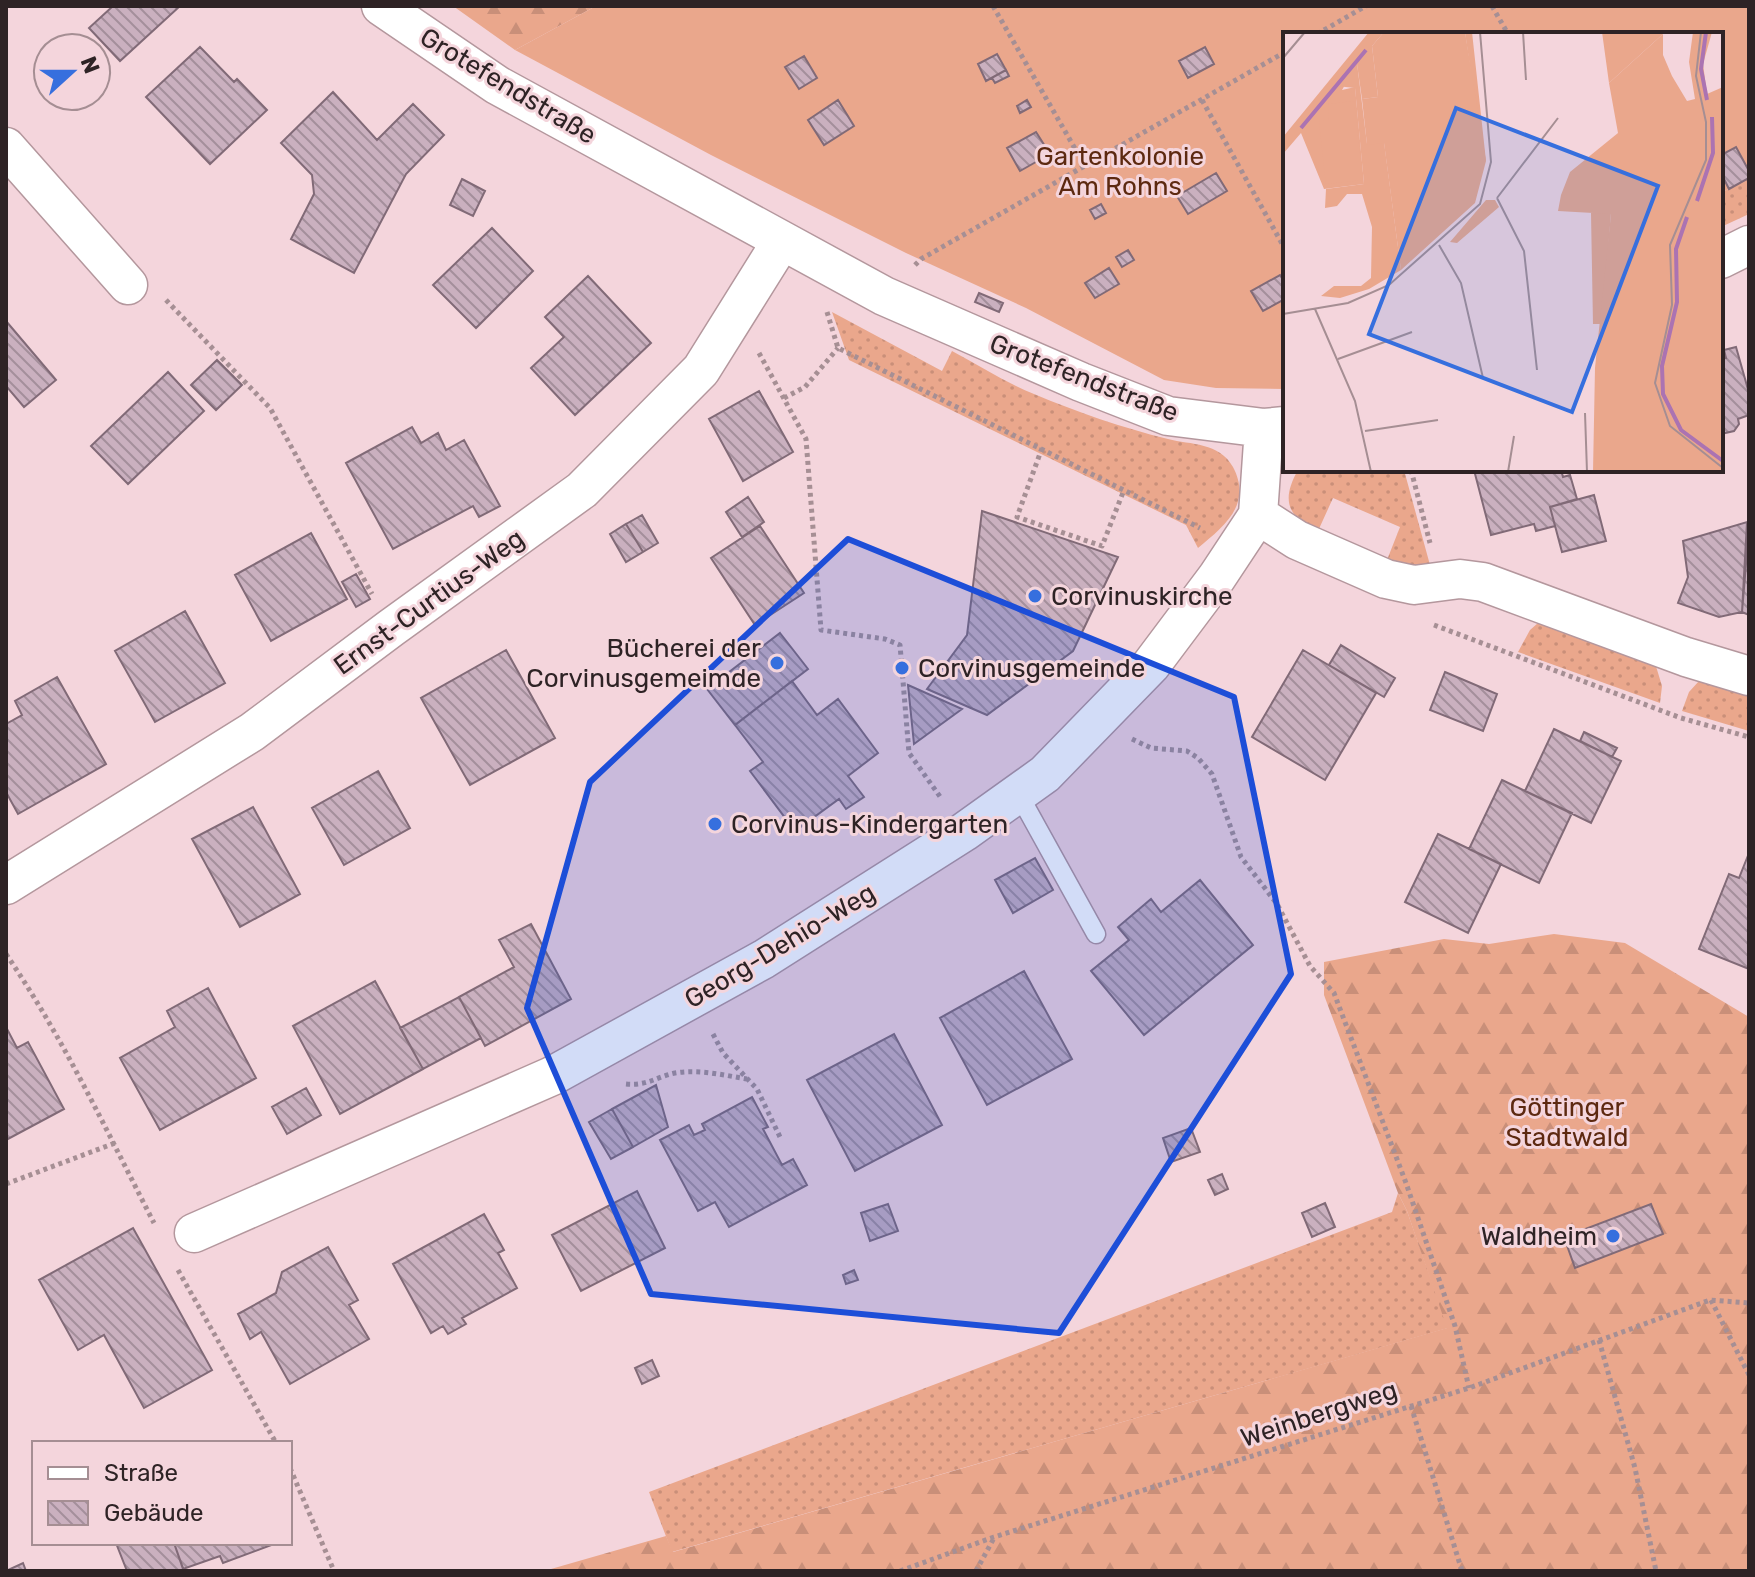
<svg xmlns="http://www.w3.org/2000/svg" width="1755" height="1577" viewBox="0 0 1755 1577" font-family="Rubik,sans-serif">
	<defs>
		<pattern id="grass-dots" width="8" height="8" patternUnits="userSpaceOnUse" patternTransform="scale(2)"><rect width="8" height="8" fill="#eaa78c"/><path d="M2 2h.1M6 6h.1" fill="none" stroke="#c98f79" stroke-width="1.8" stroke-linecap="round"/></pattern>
		<pattern id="forest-firs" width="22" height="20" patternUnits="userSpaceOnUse" patternTransform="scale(2)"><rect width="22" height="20" fill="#eaa78c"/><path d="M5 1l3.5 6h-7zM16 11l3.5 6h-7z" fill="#c98f79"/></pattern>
		<pattern id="building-back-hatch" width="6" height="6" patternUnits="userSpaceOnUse" patternTransform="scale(2)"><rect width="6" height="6" fill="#cab0bf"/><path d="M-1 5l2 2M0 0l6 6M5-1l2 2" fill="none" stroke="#a48f9b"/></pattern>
	</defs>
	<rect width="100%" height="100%" fill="#f4d5dc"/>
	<path fill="url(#grass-dots)" d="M1749 178V214L1721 227V193Z
		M832 312 942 371 952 351C979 365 1006 383 1034 394 1077 412 1123 428 1168 439 1191 445 1219 442 1233 467 1253 505 1223 527 1198 548L1186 525 849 360Z
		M1298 470H1404L1430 565 1410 567 1387 560 1400 527 1333 498 1318 531C1287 517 1281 500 1298 470Z
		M1538 623 1655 663 1662 686 1660 703 1518 652 1530 630Z
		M1699 681 1749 696V731L1682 711 1689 692Z
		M1398 1193 1407 1211 1448 1328 672 1552 649 1492 1392 1212Z"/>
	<path fill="url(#forest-firs)" d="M453 6H596L515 50Z
		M1554 934 1625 943 1749 1017V1571H544L666 1536 673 1552 1447 1328 1407 1211 1398 1193 1324 995V962L1444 939 1489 944Z"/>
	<path fill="#eaa78c" d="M596 6H1749V178L1721 193V34H1285V389L1216 388 1164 380 1026 308 906 253 711 155 515 50Z"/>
	<path fill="url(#building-back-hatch)" stroke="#816a77" stroke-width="2" d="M113 6H180L120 61 89 28Z
		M200 47 234 82 237 79 267 110 210 164 146 97Z
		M1205 47 1214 64 1188 78 1179 61Z
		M997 54 1006 70 986 81 978 64Z
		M804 56 817 78 799 89 785 67Z
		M1006 70 1009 76 995 83 992 78Z
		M333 92 377 140 413 104 444 135 406 174 354 273 291 239 314 194 312 175 281 143Z
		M838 100 854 126 824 145 808 120Z
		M1027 100 1031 107 1020 113 1017 106Z
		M1036 132 1050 154 1020 171 1007 148Z
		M1736 147 1749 171V178L1729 189 1721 173V155Z
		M1216 173 1227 191 1188 214 1177 196Z
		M462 179 485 191 473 216 450 205Z
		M1101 204 1106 213 1095 219 1090 210Z
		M492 228 533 271 476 328 433 285Z
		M1128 250 1134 260 1122 267 1116 257Z
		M1109 268 1119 284 1095 298 1085 283Z
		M1280 275 1285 283V299L1263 311 1251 291Z
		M588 276 651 343 575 415 531 368 564 337 545 317Z
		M979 293 1003 303 999 312 975 302Z
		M6 321 56 380 24 407 6 386Z
		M1736 347 1749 393V415L1738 419 1739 424 1734 431 1721 434V359L1726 358 1724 350Z
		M217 360 242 385 216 410 191 385Z
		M168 372 204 411 128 484 91 446Z
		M759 391 793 452 743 481 709 419Z
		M412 427 421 443 438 433 446 450 464 440 500 506 479 517 473 506 393 549 346 463Z
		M1474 470H1561L1563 477 1570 475 1577 499 1550 507 1555 526 1536 531 1534 524 1491 535Z
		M1594 495 1606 541 1562 552 1550 507Z
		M748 497 764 522 742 537 726 512Z
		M982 511 1118 557 1073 651 987 715 927 689 967 635Z
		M642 515 658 543 643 552 626 524Z
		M1747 522 1742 612 1719 617 1678 603 1688 577 1683 541Z
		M626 524 643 552 626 562 610 534Z
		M760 526 804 593 755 625 711 558Z
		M1749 528V615L1742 612Z
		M311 533 347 599 271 641 235 575Z
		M356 574 370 599 356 607 342 582Z
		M185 611 225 683 155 722 115 651Z
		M780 633 808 669 735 725 707 689Z
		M1341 645 1395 678 1384 697 1329 665Z
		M506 650 555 738 470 785 421 698Z
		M1303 650 1376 693 1325 780 1252 737Z
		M1445 672 1497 694 1483 731 1430 710Z
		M57 677 106 764 18 814 6 792V724L22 715 15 701Z
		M792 681 817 715 838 699 878 753 848 776 864 797 846 809 839 799 795 831 750 771 763 762 735 725Z
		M908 685 962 709 914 744Z
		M1554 729 1621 761 1591 823 1525 791Z
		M1584 732 1617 748 1612 757 1580 741Z
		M378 771 410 828 344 865 312 808Z
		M1502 780 1572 813 1539 883 1469 849Z
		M253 807 300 894 240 927 192 839Z
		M1438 834 1501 864 1468 933 1405 902Z
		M1749 853V969L1699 949 1729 874 1739 878Z
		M1035 858 1053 890 1013 913 995 880Z
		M1200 880 1253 945 1144 1035 1091 971 1129 940 1118 927 1151 899 1161 912Z
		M531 924 571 999 485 1046 459 997 514 967 499 940Z
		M1024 971 1072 1059 987 1105 940 1018Z
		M375 981 423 1069 340 1114 293 1026Z
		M208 988 256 1078 160 1130 120 1058 175 1027 167 1011Z
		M459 997 481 1038 423 1069 400 1028Z
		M6 1027 17 1048 28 1042 64 1109 6 1140Z
		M894 1034 942 1125 855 1171 807 1080Z
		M656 1085 668 1127 633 1147 612 1109Z
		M306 1088 321 1115 287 1134 272 1107Z
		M752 1097 768 1127 763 1129 782 1165 793 1159 807 1185 729 1227 715 1202 698 1211 660 1140 689 1125 694 1135 705 1130 702 1124Z
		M612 1109 633 1147 611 1159 589 1122Z
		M1191 1128 1200 1152 1171 1162 1163 1138Z
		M1222 1174 1228 1189 1215 1195 1208 1180Z
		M637 1191 665 1248 581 1291 552 1235Z
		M1325 1203 1335 1227 1312 1237 1302 1213Z
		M888 1204 898 1231 870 1241 861 1213Z
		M1651 1204 1663 1234 1575 1268 1564 1237Z
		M484 1214 504 1250 498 1253 517 1288 462 1318 466 1324 448 1334 443 1326 431 1333 393 1264Z
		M133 1228 212 1370 144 1408 104 1335 78 1350 39 1280Z
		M328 1247 358 1300 349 1305 369 1339 290 1384 261 1332 250 1339 238 1314 276 1293 282 1272Z
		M854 1270 858 1280 846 1284 843 1275Z
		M652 1360 659 1376 642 1384 635 1368Z
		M116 1543H174L184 1571H127Z
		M174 1543H274V1544L223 1563 220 1556 183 1569Z
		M23 1563 26 1571H6Z"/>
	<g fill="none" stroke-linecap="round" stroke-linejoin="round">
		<g stroke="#b4979d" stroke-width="21">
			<path id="service" d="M1018 793 1096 934"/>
		</g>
		<g stroke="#b4979d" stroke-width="41">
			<path id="minor" d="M381 6 497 85 884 296 1081 382 1168 416 1264 428 1285 426
				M6 147 128 285
				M1721 259 1749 245
				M1258 515 1297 540 1386 579 1414 585 1460 579 1483 582 1686 657 1749 676
				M6 885 252 732 391 628 582 490 701 370 781 242
				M194 1233 552 1076 764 959 964 832 1045 774 1151 665 1217 577 1258 515 1264 428"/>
		</g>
		<path stroke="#a68f94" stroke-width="5" stroke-dasharray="4 4" stroke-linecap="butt" d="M993 6 1085 166
			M1492 6 1508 34
			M1317 34 1366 6
			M1202 100 1285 249
			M915 265 921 259 1285 52
			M166 300 270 408 372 594
			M827 312 838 348 1200 528
			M759 353 806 439 821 630 885 639 900 645 909 753 941 798
			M784 398 805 387 838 348
			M1042 448 1017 517 1102 546 1124 490
			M1411 470 1430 543
			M1434 625 1681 718 1749 737
			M1132 739 1151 748 1187 751 1198 758 1212 774 1241 857 1277 904 1310 966 1334 993 1406 1183 1455 1326 1469 1388
			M6 954C64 1039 107 1132 154 1223
			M713 1034 723 1053 757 1089 780 1137
			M626 1084C647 1086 656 1077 675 1073 699 1069 723 1075 747 1079
			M6 1184 115 1143
			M178 1270 276 1443
			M1711 1300 1749 1375
			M1599 1340 1635 1468 1656 1571
			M1411 1406 1462 1571
			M290 1468 334 1571
			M900 1571 994 1537 1469 1388 1710 1300 1749 1303
			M976 1571 994 1538"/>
		<use href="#service" stroke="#fff" stroke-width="18"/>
		<use href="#minor" stroke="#fff" stroke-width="38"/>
	</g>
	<path fill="#1d4ed8" fill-opacity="0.2" stroke="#1d4ed8" stroke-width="6" stroke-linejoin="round" d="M848 539 1234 697 1291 974 1059 1333 651 1294 527 1008 590 782Z"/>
	<g fill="#366fde" stroke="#f4d5dc" stroke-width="3">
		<circle cx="1035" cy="596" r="8"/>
		<circle cx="777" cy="663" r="8"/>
		<circle cx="902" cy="668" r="8"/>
		<circle cx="715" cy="824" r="8"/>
		<circle cx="1613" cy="1236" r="8"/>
	</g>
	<g text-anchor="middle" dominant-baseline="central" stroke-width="6" stroke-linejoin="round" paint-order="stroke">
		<g font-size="26" fill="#2e2325" stroke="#f4d5dc">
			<text transform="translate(508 86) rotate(31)">Grotefendstraße</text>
			<text transform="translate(1084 378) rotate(21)">Grotefendstraße</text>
			<text transform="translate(429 602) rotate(-36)">Ernst-Curtius-Weg</text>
			<text transform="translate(780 946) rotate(-31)">Georg-Dehio-Weg</text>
			<text transform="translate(1319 1414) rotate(-18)">Weinbergweg</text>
		</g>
		<g font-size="26" fill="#5d2910" stroke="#f4d5dc">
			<text x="1120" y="156">Gartenkolonie<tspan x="1120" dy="30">Am Rohns</tspan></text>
			<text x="1567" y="1107">Göttinger<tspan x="1567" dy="30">Stadtwald</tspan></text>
		</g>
		<g font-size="26" fill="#2e2325" stroke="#f4d5dc" text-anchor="start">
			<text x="1051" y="596">Corvinuskirche</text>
			<text x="761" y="648" text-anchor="end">Bücherei der<tspan x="761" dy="30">Corvinusgemeimde</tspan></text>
			<text x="918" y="668">Corvinusgemeinde</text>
			<text x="731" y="824">Corvinus-Kindergarten</text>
			<text x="1597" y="1236" text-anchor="end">Waldheim</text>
		</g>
	</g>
	<g transform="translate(1283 32)">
		<rect width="440" height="440" fill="#f4d5dc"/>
		<path d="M86 0H101L89 14 95 65 79 67 74 32 59 58 72 55 81 152 41 157 18 101 0 122V105ZM182 0H189L203 129 200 125ZM203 168H212L216 175 174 211 167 210ZM308 181H328L319 292H310Z" fill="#eaa78c"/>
		<path d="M410 0H429L420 32 424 62 440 55V440H310L312 336 328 182 275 179 278 163 287 140 335 101 326 51 380 2V23L389 44 404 69 412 67 406 30ZM74 31 84 112 101 110 118 238 86 257 57 266 38 264 51 254H78L88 246 89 195 79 162H64L54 174 42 176 43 157 81 152 72 56 53 54Z" fill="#eaa78c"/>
		<path d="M101 0H182L203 129 192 171 118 238 101 111 84 113 79 67 95 65 89 14ZM319 0H380V2L326 51ZM71 69 80 148 43 152 36 89 46 87 45 72Z" fill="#eaa78c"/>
		<path fill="none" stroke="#ab73b2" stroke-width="4" d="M423 0 418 37 424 68M18 96 83 18M414 169 430 121 429 85M404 185 393 217 394 270 379 334 380 362 398 398 440 429"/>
		<path fill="none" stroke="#a58e93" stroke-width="2" d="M240 0 243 48M418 0 413 44 423 90V128L387 213 389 273 372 351 387 394 440 436M0 26 22 0M214 166 241 219 254 338M214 166 275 86M156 213 178 251 200 346M32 277 72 369 88 440M0 282 65 271 106 253 197 172 208 130 197 0M55 327 129 300M302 381 304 440M82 399 155 388M225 440 231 404"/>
		<path fill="#366fde" fill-opacity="0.15" stroke="#366fde" stroke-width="4" d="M173 76 375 154 289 380 86 302Z"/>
		<rect width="440" height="440" fill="none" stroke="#2e2325" stroke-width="4"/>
	</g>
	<rect width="1755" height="1577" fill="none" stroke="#2e2325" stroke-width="16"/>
	<rect x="32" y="1441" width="260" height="104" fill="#f4d5dc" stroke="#a58e93" stroke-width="2"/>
	<rect x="48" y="1467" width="40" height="12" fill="#ffffff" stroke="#a58e93" stroke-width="2"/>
	<text x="104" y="1481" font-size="24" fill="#2e2325">Straße</text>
	<rect x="48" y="1501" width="40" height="24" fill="url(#building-back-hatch)" stroke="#a58e93" stroke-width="2"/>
	<text x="104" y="1521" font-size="24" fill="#2e2325">Gebäude</text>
	<g transform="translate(72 72) rotate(69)"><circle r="38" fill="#f4d5dc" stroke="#a58e93" stroke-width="2"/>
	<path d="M0-6L14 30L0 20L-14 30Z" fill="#366fde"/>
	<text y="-12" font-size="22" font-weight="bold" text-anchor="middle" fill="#2e2325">N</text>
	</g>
</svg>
